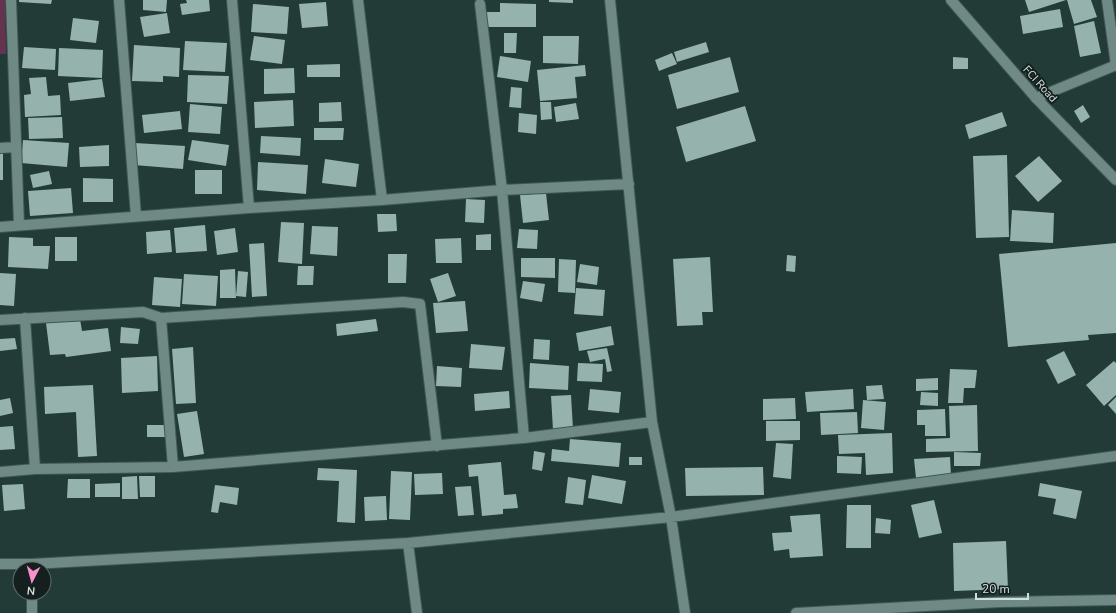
<svg xmlns="http://www.w3.org/2000/svg" width="1116" height="613" viewBox="0 0 1116 613" font-family="'Nunito Sans',sans-serif">
	<rect width="100%" height="100%" fill="#233b37"/>
	<path fill="#633350" d="M0 0H5L6 54H0Z"/>
	<path fill="#96b2ad" d="M19 0H52L51 4 19 2Z
		M143 0H167L166 12 143 10Z
		M186 0H209L210 11 182 15 180 4 187 3Z
		M549 0H573V3L549 2Z
		M1025 0H1066L1029 12Z
		M1067 0H1091L1097 17 1074 24Z
		M326 2 328 26 302 28 299 4Z
		M500 3 536 4V27H487V12H500Z
		M253 4 289 7 287 34 251 32Z
		M1060 9 1063 27 1023 34 1020 16Z
		M167 13 170 33 144 37 140 17Z
		M73 18 99 21 96 43 70 40Z
		M1094 21 1101 53 1080 57 1074 26Z
		M504 33H517L516 53H504Z
		M254 36 285 40 282 64 250 60Z
		M543 36H579L578 64 543 63Z
		M185 41 227 43 225 72 183 70Z
		M706 42 709 52 677 62 674 52Z
		M134 45 180 48 179 77 163 76V82L132 81Z
		M24 47 56 49 55 70 22 68Z
		M59 48 103 50 102 78 58 76Z
		M672 53 677 64 659 71 655 60Z
		M500 56 531 61 528 82 497 77Z
		M730 57 739 92 677 109 668 75Z
		M953 57 968 58V69H953Z
		M340 64V77H307V65Z
		M585 65 586 76 575 77 577 98 540 101 537 70Z
		M294 68 295 93 264 94V69Z
		M188 75 229 76 227 104 187 102Z
		M46 77 48 96 60 95 61 115 25 117 24 95 31 94 29 78Z
		M102 79 105 97 70 101 68 83Z
		M511 87 522 88 521 108 509 107Z
		M293 100 294 126 255 128 254 102Z
		M341 102 342 121 319 122V103Z
		M540 102H551L552 119 541 120Z
		M576 103 579 119 556 122 554 107Z
		M190 104 222 107 220 134 188 132Z
		M1083 105 1090 117 1081 123 1074 111Z
		M745 106 756 141 686 162 676 127Z
		M180 111 182 129 144 133 142 115Z
		M1002 112 1007 126 969 139 965 125Z
		M519 113 537 115 536 134 518 132Z
		M62 117 63 138 29 139 28 118Z
		M314 128H344L343 140H314Z
		M261 136 301 138 300 156 260 153Z
		M23 140 69 143 67 167 21 163Z
		M192 140 229 145 226 166 188 160Z
		M135 143 185 146 183 169 134 165Z
		M109 145V166L80 167 79 147Z
		M0 151H3V180H0Z
		M1007 155 1009 237 976 238 973 156Z
		M1039 156 1062 181 1038 202 1015 176Z
		M325 159 359 164 356 187 322 183Z
		M258 162 308 165 306 194 257 190Z
		M195 170H222V194H195Z
		M49 171 52 184 33 188 30 175Z
		M83 178 113 179V202H83Z
		M71 188 73 213 30 216 28 191Z
		M546 193 549 220 523 223 520 195Z
		M466 199 485 200 484 223 465 222Z
		M1012 210 1054 213 1053 243 1010 241Z
		M377 214H396L397 231 378 232Z
		M281 222 304 223 302 264 278 262Z
		M205 225 207 251 176 253 174 228Z
		M312 226 338 227 337 256 310 254Z
		M235 228 238 252 217 255 214 231Z
		M519 229 538 230 537 249 517 248Z
		M170 230 172 252 147 254 146 232Z
		M491 234V250H476V235Z
		M9 237 33 238V246H50L48 269 8 267Z
		M55 237H77V261H55Z
		M461 238 462 263H436L435 239Z
		M264 243 267 296 252 297 249 244Z
		M1116 243V333L1088 335 1089 340 1008 347 999 254Z
		M388 254H407L406 283H388Z
		M787 255 796 256 795 272 786 271Z
		M710 257 713 312H702L703 325 677 326 673 259Z
		M521 258H555V278L521 277Z
		M559 259 576 260 575 293 558 292Z
		M580 264 599 267 597 285 577 282Z
		M298 266H314L313 285H297Z
		M235 269 236 298H220V270Z
		M238 271 248 272 246 297 236 296Z
		M0 273 16 274 14 306 0 305Z
		M448 273 456 296 438 302 430 279Z
		M184 274 218 276 216 306 182 304Z
		M154 277 182 279 180 307 152 305Z
		M523 281 545 284 542 302 520 298Z
		M576 288 605 290 603 316 574 314Z
		M465 301 468 331 436 333 433 303Z
		M80 319 82 331 108 328 111 351 66 357 65 354 50 355 46 323Z
		M376 319 378 331 337 336 336 324Z
		M611 326 614 345 579 351 576 333Z
		M121 327 140 329 138 344 120 343Z
		M15 338 17 349 0 351V339Z
		M534 339 550 340 549 360 533 359Z
		M471 344 505 347 502 370 469 368Z
		M193 347 196 403 176 404 172 349Z
		M607 348 612 371 607 372 605 359 590 362 587 351Z
		M1064 351 1076 375 1058 384 1046 360Z
		M157 356 158 391 122 393 121 358Z
		M1114 361 1116 363V395L1104 406 1086 385Z
		M530 363 569 366 568 390 529 388Z
		M578 363 603 364 602 382 577 381Z
		M437 366 462 368 461 387 436 386Z
		M950 369 977 370 975 388H964L963 403H948Z
		M938 378V390L916 391V379Z
		M93 385 97 456 78 457 76 412 45 414 44 387Z
		M882 385 884 399 867 400 866 386Z
		M590 389 621 392 619 413 588 410Z
		M853 389 854 409 807 412 805 392Z
		M509 391 510 408 475 411 474 394Z
		M921 392 938 393V406L920 405Z
		M571 395 573 429 553 430 551 396Z
		M1116 397V414L1108 405Z
		M10 398 13 413 0 416V400Z
		M795 398 796 419 763 420V399Z
		M863 400 886 402 884 430 861 428Z
		M977 405 978 451 926 452V439L950 438 949 406Z
		M945 409 946 436H925V425H917V410Z
		M197 411 204 454 184 457 177 414Z
		M857 412 858 433 821 435 820 413Z
		M766 421H800V440L766 441Z
		M147 425H165V437H147Z
		M13 426 15 449 0 450V427Z
		M892 433 893 473 866 475 865 453 839 454 838 435Z
		M570 439 621 443 619 467 551 461 552 449 569 451Z
		M776 443 793 444 791 479 773 477Z
		M534 451 545 453 542 471 532 469Z
		M954 452 981 453 980 466H954Z
		M837 456 862 457 861 474 837 473Z
		M629 457H642V465H629Z
		M950 457 951 476 916 478 914 459Z
		M501 462 504 495 516 494 518 508 503 509V514L482 516 478 476 469 477 468 465Z
		M763 467 764 495 686 496 685 468Z
		M318 468 357 470 355 523 337 522 339 481 317 480Z
		M391 471 412 472 410 520 389 519Z
		M442 473 443 494 415 495 414 474Z
		M592 475 626 481 622 504 588 498Z
		M137 476 138 499H122V477Z
		M139 476H155V497H140Z
		M568 477 586 480 583 505 565 503Z
		M68 479H90V498H67Z
		M120 483V497H95V484Z
		M1040 483 1082 491 1076 519 1053 514 1056 499 1038 496Z
		M23 484 25 509 4 511 2 485Z
		M215 485 239 488 237 505 220 502 218 513 211 512Z
		M471 486 474 515 458 516 455 487Z
		M386 496 387 520 365 521 364 497Z
		M934 500 942 533 919 538 911 505Z
		M847 505H871V548H846Z
		M820 514 823 556 790 558 789 549 774 551 772 533 792 532 790 516Z
		M876 518 891 520 890 534 875 533Z
		M1006 541 1008 589 954 591 953 543Z"/>
	<g fill="none" stroke-linecap="round" stroke-linejoin="round">
		<g stroke="#415754" stroke-width="12">
			<path id="minor" d="M11 0 19 225
				M119 0 136 216
				M232 0 249 208
				M480 4 502 190 629 184
				M1036 98 1116 65 1107 0
				M0 148 16 147
				M382 200 502 190 524 438
				M0 227 249 208 382 200 358 0
				M25 318 35 469
				M161 318 173 467
				M0 320 143 312 161 318 403 302 420 304 437 446
				M652 422 671 517 685 613
				M0 472 35 469 173 467 524 438 652 422 610 0
				M408 543 417 613
				M0 564H32V569
				M32 564 408 543 569 527 671 517 1116 456
				M32 613V593
				M796 613 1000 602 1116 600"/>
		</g>
		<g stroke="#415754" stroke-width="12">
			<path id="tertiary" d="M951 0 1036 98 1116 180"/>
		</g>
		<use href="#minor" stroke="#6f8a85" stroke-width="10"/>
		<use href="#tertiary" stroke="#6f8a85" stroke-width="10"/>
	</g>
	<g text-anchor="middle" dominant-baseline="central" stroke-width="4" stroke-linejoin="round" paint-order="stroke">
		<g font-size="11" fill="#d2e0dd" stroke="#15201e">
			<text transform="translate(1040 84) rotate(48)">FCI Road</text>
		</g>
	</g>
	<g transform="translate(32 581) rotate(186)"><circle r="19" fill="#15201e" stroke="#616d6a"/>
	<path d="M0-3L7 15L0 10L-7 15Z" fill="#f890cd"/>
	<text y="-6" font-size="11" font-weight="bold" text-anchor="middle" fill="#d2e0dd">N</text>
	</g>
	<path d="M976 593v6h52v-6" fill="none" stroke="#d2e0dd" stroke-width="2"/>
	<text x="982" y="593" font-size="12" fill="#d2e0dd" stroke="#15201e" stroke-width="3" paint-order="stroke">20 m</text>
</svg>
